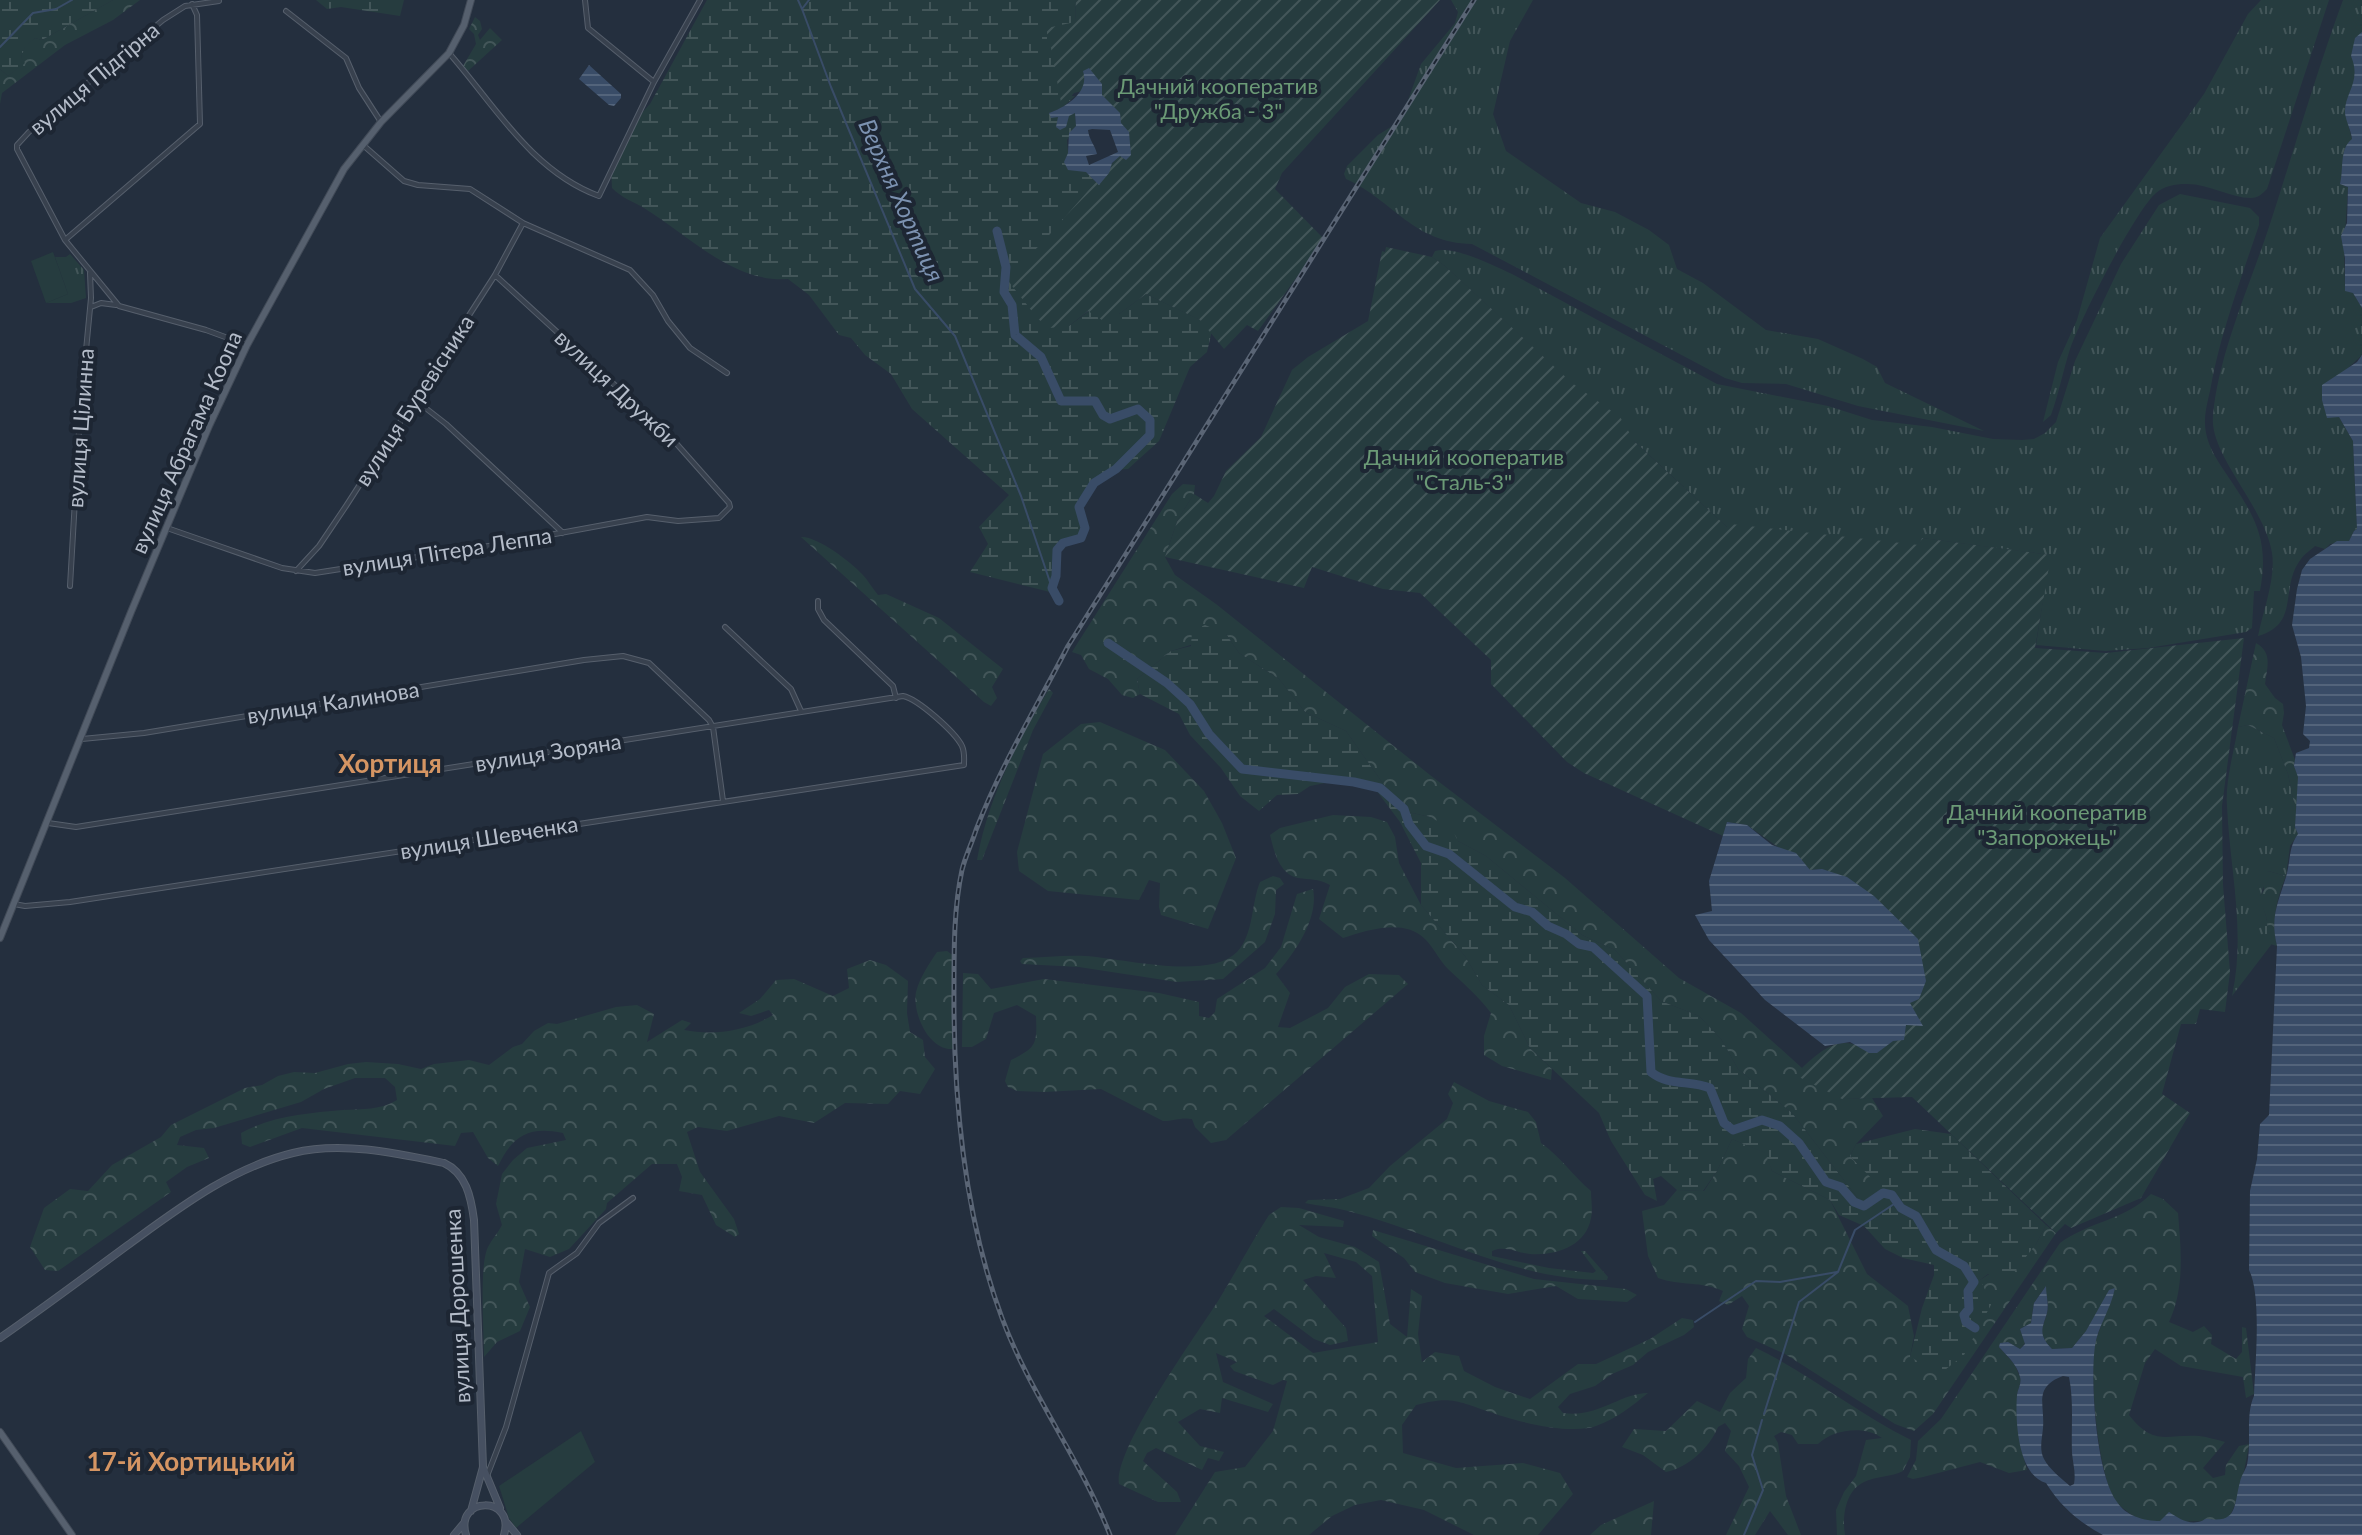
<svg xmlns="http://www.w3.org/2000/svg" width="2362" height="1535" viewBox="0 0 2362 1535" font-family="Lato,sans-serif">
	<defs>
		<pattern id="grass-tufts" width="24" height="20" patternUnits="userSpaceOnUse" patternTransform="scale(2)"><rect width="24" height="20" fill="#263c3f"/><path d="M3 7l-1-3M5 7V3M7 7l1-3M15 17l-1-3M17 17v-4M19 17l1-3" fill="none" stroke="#435659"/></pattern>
		<pattern id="forest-crowns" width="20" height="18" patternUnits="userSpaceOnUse" patternTransform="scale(2)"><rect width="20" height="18" fill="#263c3f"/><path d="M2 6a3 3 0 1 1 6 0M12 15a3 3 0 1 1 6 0" fill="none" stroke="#435659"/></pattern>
		<pattern id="wetland-marsh" width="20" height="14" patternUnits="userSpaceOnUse" patternTransform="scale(2)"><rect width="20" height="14" fill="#263c3f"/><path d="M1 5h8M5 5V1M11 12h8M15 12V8" fill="none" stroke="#435659"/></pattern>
		<pattern id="garden-furrows" width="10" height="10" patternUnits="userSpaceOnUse" patternTransform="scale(2)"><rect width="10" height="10" fill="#263c3f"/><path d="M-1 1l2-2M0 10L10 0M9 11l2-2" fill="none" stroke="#435659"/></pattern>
		<pattern id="water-rules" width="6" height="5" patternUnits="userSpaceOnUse" patternTransform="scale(2)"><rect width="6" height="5" fill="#394c67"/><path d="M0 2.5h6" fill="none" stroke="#53647b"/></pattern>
	</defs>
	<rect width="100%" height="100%" fill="#242f3e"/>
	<path fill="url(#grass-tufts)" d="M1451 0H1533L1510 41 1493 114 1506 151 1581 203 1615 212 1649 230 1669 245 1677 269 1703 283 1766 330 1818 339 1863 359 1877 367 1885 383 1984 431 1858 406 1786 384 1742 383 1725 378 1472 244C1413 243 1394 201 1346 179L1344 174 1347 166 1378 135 1394 125 1407 103 1421 64 1455 23 1458 12Z
		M2261 0H2329L2267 189C2262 194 2258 198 2251 198 2230 198 2208 183 2185 184 2175 184 2164 186 2156 193 2135 211 2080 320 2070 349 2063 371 2059 393 2051 415L2043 422 2058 362 2077 320 2100 238 2204 94 2248 14Z
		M2343 0H2362V32L2351 56 2357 66 2348 124 2352 139 2340 184 2348 187 2344 249 2345 290 2353 293 2362 308V355L2347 369 2339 417 2353 441 2357 529 2354 531 2349 541 2330 544 2325 549 2315 546C2311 550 2304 554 2301 559 2279 587 2301 624 2258 636 2263 611 2276 578 2272 553 2265 507 2209 455 2213 416 2218 356 2249 287 2268 230 2293 154 2315 76 2343 0Z
		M2180 194 2250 208 2259 217V225C2241 279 2220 334 2210 391 2207 404 2203 419 2206 433 2209 448 2217 460 2225 472 2254 515 2270 538 2260 591H2254L2252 628 2246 632 2148 648 2105 651 2036 645 2050 555 1922 538 1918 550 1727 527 1445 266 1432 257 1435 251C1454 245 1494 266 1512 274L1717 384 1828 406 1872 420 1932 427 1993 439 2022 440 2034 439 2045 433 2056 422 2075 361 2121 264 2159 205Z
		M70 254 84 270 86 298 71 303H46L68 294 55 257H66Z
		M2248 725 2274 738 2288 774 2294 803 2298 805 2295 827 2298 834 2290 846 2286 876 2268 871 2260 898 2266 916 2271 945 2232 996C2246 932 2230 871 2227 806 2225 781 2234 752 2238 727Z"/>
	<path fill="url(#forest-crowns)" fill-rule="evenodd" d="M113 0H140L113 20 65 45 2 93 0 104V69L8 76 24 63 21 57 25 46 35 38 42 40Z
		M475 17 480 21 482 29 478 35 480 40 490 28 502 40 468 71 463 66 476 44 474 34 469 29Z
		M1183 484 1195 485 1194 494 1178 519 1165 557 1175 575 1216 604 1430 775 1565 878 1679 978 1741 1013 1802 1068 1842 1099 1872 1098 1883 1116 1856 1144 1850 1156 1874 1180 1876 1198 1864 1206 1792 1113 1738 1069 1721 1039 1699 1016 1661 1001 1615 950 1582 935 1486 856 1458 841 1430 817 1408 812 1384 785 1346 731 1305 712 1279 679 1239 653 1226 634 1171 651 1137 679 1140 694 1133 698 1122 695 1108 679 1089 669 1081 655 1072 652 1172 494Z
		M801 537C817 536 851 562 862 574 868 580 872 588 878 595L886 594 939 618 1003 669 992 687 997 698 991 706 984 702Z
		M2256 643C2273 653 2267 667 2265 684L2275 698 2283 704 2284 713 2282 725 2295 760 2294 766 2298 776V805L2294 803 2288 774 2274 738 2248 725 2238 727Z
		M1049 689 1053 693 1033 730 982 860H977C988 798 1017 742 1049 689Z
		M1100 722 1165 750 1204 791 1222 823 1236 858 1208 929 1161 915 1159 907 1160 883 1149 880 1139 900 1048 891 1019 871 1017 852 1043 754 1081 724Z
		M1333 815 1371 817 1387 822 1395 837 1399 863 1421 905 1465 956 1482 985 1509 1005 1530 1048 1552 1069 1551 1080 1502 1066 1484 1055V1036L1491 1013C1478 996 1464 984 1448 969 1439 960 1434 948 1425 939 1404 918 1368 930 1343 938L1319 919 1330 885C1317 878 1311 880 1298 878 1279 874 1274 851 1270 835L1280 828Z
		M2268 871 2286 876C2277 897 2271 922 2277 946L2270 944 2266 916 2259 898 2264 890 2261 875Z
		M1273 876 1280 878 1284 884 1276 890 1275 914 1265 942 1223 979 1177 982 1079 967 1022 964 1020 961 1023 958C1043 958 1064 955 1085 956 1122 958 1208 981 1237 952 1254 934 1251 904 1260 882Z
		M1313 889C1319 918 1295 953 1276 974L1290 993 1278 1027 1290 1028 1328 1008 1345 987 1369 974 1399 975 1408 984 1226 1140 1211 1143 1195 1127 1192 1119C1181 1117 1174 1121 1163 1121L1101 1089 1044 1092 1017 1091 1008 1087 1005 1081 1011 1060C1037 1047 1037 1044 1036 1016L1017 1005 994 1013 986 1039 972 1047H962L963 973 978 974 991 989 1044 979 1159 993 1199 1002V1016L1209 1018 1215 1012 1217 999 1265 968 1281 947 1297 894Z
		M947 951 954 956 955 1042 953 1049C929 1051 912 1013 916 992 920 977 929 964 937 952Z
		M870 960 886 965 908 981 907 1013 910 1032 923 1040 925 1057 935 1069 920 1094 900 1091 888 1104 845 1103 814 1123 779 1116 727 1131 698 1127 687 1132 700 1172 734 1219 739 1234 735 1237 716 1225 702 1195 679 1191 682 1177 677 1164H652L607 1203 606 1209 569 1249 550 1257 525 1249 519 1282 530 1307 520 1331 497 1342 484 1357C484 1334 479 1265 488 1247 492 1239 498 1233 502 1225L496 1204 502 1174 513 1160 527 1148 566 1140 563 1133C529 1126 513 1135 498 1166L488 1158 473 1132 461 1133 455 1146 302 1128 250 1147 242 1144 241 1133C272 1116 308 1113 343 1110 362 1109 381 1110 397 1100L395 1087 385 1078H355L324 1089 301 1102 214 1128 196 1130 180 1137 177 1145 204 1148 209 1158 187 1167 166 1182 171 1192 58 1271 45 1270 30 1247 44 1208 70 1189 88 1191 112 1165 161 1137 171 1125 245 1088 262 1085 278 1076 294 1072 315 1073 348 1064 366 1062 398 1064 421 1069 434 1064 469 1060 489 1065 513 1047 522 1044 534 1031 548 1023 557 1024 616 1007 637 1005 654 1014 647 1042 682 1020 691 1023 684 1030C714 1036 747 1031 773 1015L769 1010 751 1016 739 1013 760 999 776 980 794 979 833 996 849 988 847 969Z
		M1454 1082 1489 1101 1528 1112 1536 1122 1541 1143C1560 1156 1573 1176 1591 1191 1591 1200 1593 1210 1591 1218 1586 1246 1556 1256 1530 1254 1517 1253 1505 1245 1492 1251V1256L1549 1268 1593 1273 1596 1271 1581 1251H1585L1608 1277 1607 1280C1515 1281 1434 1233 1348 1211 1334 1207 1319 1206 1305 1203L1308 1200 1340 1199 1369 1188 1390 1166 1447 1119 1453 1103 1448 1094Z
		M1732 1139 1766 1153 1772 1171 1830 1200 1867 1274 1908 1306 1914 1336 1910 1357 1980 1280 2036 1244 2046 1225 2056 1233 1933 1414 1914 1431 1895 1424 1785 1354 1747 1337 1742 1329 1749 1306 1742 1296 1728 1305 1719 1301 1723 1291C1702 1281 1680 1286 1658 1278L1648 1256 1642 1211 1664 1205 1677 1190 1704 1191 1717 1171Z
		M2151 1194 2163 1199 2178 1213C2181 1249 2185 1288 2169 1322L2193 1332 2204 1326 2212 1335 2211 1344 2236 1359 2242 1352V1327L2246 1328 2254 1394 2246 1398 2243 1377 2181 1366 2155 1349 2145 1363 2129 1415C2154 1447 2167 1434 2199 1436 2208 1437 2217 1440 2225 1442L2203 1468 2213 1478 2225 1475 2226 1465 2239 1446 2249 1444C2247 1458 2237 1511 2227 1519 2223 1521 2153 1523 2144 1521 2137 1519 2123 1509 2118 1504 2098 1482 2089 1373 2095 1343 2096 1338 2099 1332 2101 1326L2086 1331 2072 1348 2052 1349C2033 1330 2047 1325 2048 1307 2048 1301 2046 1293 2045 1287L2034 1303 2031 1323 2020 1329 2025 1343 2020 1349 2008 1342 2000 1344 1999 1347 2015 1365 2021 1380 2017 1395 2021 1448 2027 1470 2009 1473 1980 1462 1923 1477 1913 1479 1907 1477 1916 1460 1918 1441 1941 1419 2060 1243C2088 1222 2125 1220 2151 1194Z
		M1281 1207 1299 1208 1344 1221 1343 1227 1299 1225 1319 1237 1355 1247 1379 1262 1390 1324 1407 1337 1411 1289 1422 1296 1418 1334 1422 1362 1435 1352 1459 1356 1464 1371 1495 1387 1530 1399 1578 1364H1596L1650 1339 1682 1318 1693 1320 1694 1327 1684 1335 1648 1352 1633 1365 1612 1374 1595 1386 1570 1394 1558 1407 1563 1413C1599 1418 1620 1393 1648 1393 1632 1406 1616 1419 1596 1426 1572 1435 1517 1422 1493 1413 1459 1402 1452 1395 1416 1405L1402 1425 1403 1453 1456 1468 1523 1463 1560 1473 1573 1494 1538 1535H1474L1424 1510 1381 1500 1355 1505 1332 1516 1309 1535H1175L1215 1472 1245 1467 1273 1431 1287 1381 1283 1380 1273 1385 1234 1371 1230 1366 1237 1362 1216 1353 1223 1382 1273 1404 1268 1412 1222 1398 1220 1413 1200 1409 1178 1422 1200 1446 1224 1452 1219 1461 1208 1458 1202 1470 1156 1448 1147 1453 1143 1461 1177 1492 1181 1502H1158L1119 1484C1113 1450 1197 1334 1218 1301 1236 1272 1251 1243 1269 1215ZM1324 1253 1356 1262 1372 1276 1378 1342 1313 1353 1264 1316 1274 1309 1314 1339 1330 1345 1348 1341 1346 1328 1303 1280 1316 1276 1336 1278Z
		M1373 1230 1534 1279 1626 1289 1637 1295 1627 1302 1578 1299 1556 1286 1508 1294 1445 1283 1415 1272 1404 1258 1372 1236Z
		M1756 1348C1810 1374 1857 1413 1911 1440L1910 1457 1903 1471C1891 1477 1877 1476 1864 1482 1845 1491 1842 1517 1845 1535H1837L1836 1510 1844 1492 1856 1476 1866 1440 1882 1438C1865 1425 1833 1429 1818 1444H1798L1792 1435 1781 1432 1774 1436 1778 1443 1786 1496 1801 1535H1788L1770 1511 1755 1535H1726L1749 1487 1739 1466 1725 1451 1731 1431 1725 1423 1718 1427C1710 1447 1688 1468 1666 1472L1643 1455 1622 1447 1634 1429 1666 1431 1697 1401 1720 1412 1730 1393 1746 1378 1748 1359Z
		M1654 1501 1651 1535H1590L1601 1525Z"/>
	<path fill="url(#wetland-marsh)" d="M0 0H113L42 40 35 38 25 47 21 57 25 63 8 76 0 69Z
		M316 0H404L400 16 341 7 327 9Z
		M707 0H1076L1075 22 1053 51 1061 96H1075L1062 108 1049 113 1058 117 1075 113 1076 126 1067 140 1068 153 1099 185 1069 326 1089 311 1119 314 1146 294 1213 326 1207 352 1190 367 1159 441 1128 469C1103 470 1091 487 1079 507L1085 528 1081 538 1064 543 1057 550 1056 576 1049 583 1050 592 970 572 988 544 979 527 1009 495 912 409 891 374 865 355 851 338 839 335 809 295 788 279C733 283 688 235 644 208 632 201 622 198 612 188L611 169 639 116 650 104Z
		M1205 625 1226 634 1239 653 1279 679 1305 712 1346 731 1384 785 1408 812 1430 817 1452 829 1458 841 1486 856 1582 935 1615 950 1661 1001 1699 1016 1721 1039 1738 1069 1792 1113 1864 1206 1876 1198 1873 1180 1850 1156 1856 1144 1915 1129 1951 1134 2046 1225 2036 1244 2007 1281 1988 1274 1980 1280 1992 1303 1964 1355 1941 1373 1910 1357 1922 1308 1934 1275V1265L1903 1258 1885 1249 1864 1226 1839 1215 1830 1200 1772 1171 1765 1153 1732 1139 1717 1171 1703 1191 1677 1190 1661 1176 1653 1179 1657 1201 1645 1195 1611 1141 1599 1113 1530 1048 1509 1005 1482 985 1465 956 1421 905V863L1400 822 1373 786 1340 780 1310 786 1298 794 1277 795 1259 811 1240 796 1221 768 1190 735 1179 714 1140 694 1137 679 1171 651 1191 646 1192 631Z"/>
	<path fill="#263c3f" d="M53 252 68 294 46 303 31 261Z
		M581 1431 595 1462 516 1528 509 1518 499 1486Z"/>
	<path fill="url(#garden-furrows)" d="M1076 0H1440L1282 173 1275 189 1324 239 1258 331 1247 325 1224 349 1200 320 1146 294 1119 314 1102 320 1088 311 1069 326 1050 328 1038 319 1006 278 1043 242 1116 159 1126 131 1082 91 1074 93 1062 108 1051 48 1047 41V28L1075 22Z
		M1386 247 1432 257 1445 266 1572 383 1620 417 1635 442 1727 527 1731 524 1919 545 1922 538 2051 555 2035 648 2106 653 2244 638 2222 806 2223 885 2230 972 2225 1012 2200 1009 2196 1024H2181L2162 1094 2190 1113 2141 1198 2071 1228 2065 1224 2056 1233 1912 1097 1842 1099 1799 1077 1804 1071 1802 1068C1818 1053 1838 1035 1860 1047L1822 869 1810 870 1747 825 1727 822 1723 836 1584 773 1567 762 1491 684V660L1420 593 1383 589 1312 567 1304 588 1165 557 1178 519 1194 494 1208 503 1214 496 1226 471 1261 437 1292 370 1308 357 1368 321 1382 251 1385 252Z"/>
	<path fill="url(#water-rules)" fill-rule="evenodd" d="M2362 32V308L2353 293 2345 291V258L2341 236 2347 223 2348 187 2340 184C2344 169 2339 149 2352 139 2351 130 2346 122 2345 113 2344 93 2362 82 2351 56L2355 38Z
		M589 65 621 94V98L614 106 609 105 579 79Z
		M1089 68 1102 84V95L1120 113 1121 123 1129 132 1131 155 1126 160 1120 156 1112 163 1109 173 1099 185 1086 172 1068 170 1064 162 1068 153 1069 133 1076 126 1075 113 1069 116 1066 127 1060 130 1056 127 1058 117 1051 118 1049 113C1066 107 1090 92 1083 71ZM1092 129 1110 130 1118 152 1089 165 1086 156 1097 154C1095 145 1089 140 1088 130Z
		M2362 355V1535H2103C2079 1522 2061 1507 2046 1483 2018 1475 2015 1421 2017 1395 2018 1388 2022 1383 2020 1377 2017 1364 2007 1356 1999 1347L2000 1343 2008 1342 2020 1349 2025 1344 2020 1329 2031 1323 2034 1303 2046 1286C2046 1294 2049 1305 2047 1313 2042 1329 2038 1335 2052 1349L2072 1348 2086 1331 2109 1290 2115 1288C2111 1309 2097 1328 2095 1346 2090 1381 2096 1474 2117 1502 2126 1516 2144 1521 2160 1521L2169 1512C2178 1518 2187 1524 2198 1522 2206 1521 2202 1518 2210 1519 2238 1523 2234 1503 2240 1482 2241 1476 2245 1471 2247 1465 2252 1442 2245 1416 2254 1396 2255 1366 2262 1295 2249 1270L2250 1191 2257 1159 2260 1124 2269 1115 2277 946C2270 917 2278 903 2286 877 2291 861 2288 848 2298 834L2295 827 2298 777 2294 766 2296 753 2309 748 2310 741 2303 734 2306 706 2301 657 2292 625 2297 589 2302 570 2310 559 2337 541H2349L2354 531 2357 529 2353 441 2339 417 2327 418 2322 400V385L2357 362ZM2063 1376 2069 1377C2074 1401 2071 1428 2072 1453 2073 1464 2076 1473 2074 1484L2070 1486C2062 1479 2049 1469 2044 1459 2039 1449 2042 1439 2043 1428 2045 1404 2033 1387 2063 1376Z
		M1727 822 1747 825 1772 845 1796 853 1810 870 1822 869 1847 877 1874 896 1918 939 1926 981 1919 999 1910 1003 1923 1026 1906 1025 1904 1040 1893 1041 1877 1053H1869L1850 1042 1825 1046 1765 1000 1709 940 1695 915 1712 911 1709 881Z"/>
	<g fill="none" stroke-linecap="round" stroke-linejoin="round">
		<path stroke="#394c67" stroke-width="2" d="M798 0 802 9
			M809 0 802 9 831 87 915 289 955 336 1021 496 1052 588
			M0 47 33 13 56 9 72 0
			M1695 1322 1756 1281 1780 1282 1837 1272
			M1764 1414 1799 1302 1838 1272 1855 1230 1897 1202
			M1744 1535 1763 1490 1752 1455 1762 1420"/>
		<path stroke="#394c67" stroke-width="9" d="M997 231 1006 267 1004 292 1012 305 1015 335 1041 357 1061 401H1095L1103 415 1110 419 1138 409 1150 420V435L1116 469 1094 483 1079 507 1085 528 1081 538 1063 543 1057 550 1056 576 1052 588 1059 601
			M1108 643 1167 683 1190 704 1209 734 1242 769 1354 782 1380 788 1404 809 1409 824 1426 846 1449 854 1515 907 1532 912 1548 926 1566 934 1579 944 1593 947 1647 996 1651 1072C1668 1086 1690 1080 1710 1088L1724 1123 1733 1130 1762 1120 1780 1126 1799 1143 1826 1182 1841 1187 1854 1202 1864 1206 1883 1193 1892 1195 1901 1208 1916 1216 1936 1250 1964 1266 1974 1282 1968 1291 1969 1309 1964 1315 1966 1322 1975 1328"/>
		<g stroke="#565f6c" stroke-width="6">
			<path id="street" d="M585 0 588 28 654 82
				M219 1 185 6 163 20 29 132 17 145V149L65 240 119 306 206 330 247 345
				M286 11 346 58 359 88 381 122
				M449 53C494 104 531 171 599 196L654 82 700 0
				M363 145 404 181 418 185 470 189 523 223 630 270 653 295 668 321 690 348 727 373
				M65 240 200 124 197 15 192 4
				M91 307 101 303 116 305
				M414 399 446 424 563 533
				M167 528 282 568 315 573 495 545 647 517 678 521 719 518 730 507 729 503 667 433 495 275
				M296 571 319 546 346 506 495 275 523 223
				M70 586 80 413 91 298 90 273
				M818 601V609L824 620 893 686 896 698
				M725 627 791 689 801 711
				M82 739 144 733 584 660 623 656 649 663 709 720 713 727 723 801
				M14 904 25 906 70 902 964 765C964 758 965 753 962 746 955 732 918 699 903 696L76 827 48 823
				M487 1476 506 1427 549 1273 577 1253 599 1223 633 1198"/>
		</g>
		<g stroke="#565f6c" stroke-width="8">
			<path id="secondary" d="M0 1338C43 1308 86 1276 128 1245 179 1208 231 1168 293 1153 341 1141 396 1153 444 1163 466 1173 471 1197 474 1220L483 1467 471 1511
				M483 1467 500 1508
				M507 1523 517 1535
				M454 1535 464 1523
				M466 1535C454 1496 516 1495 504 1535"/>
		</g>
		<g stroke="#414a57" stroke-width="8">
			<path id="primary" d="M0 938 131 612 209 426 247 345 344 169 381 122 449 53 464 25 471 0
				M0 1432 72 1535"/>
		</g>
		<use href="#street" stroke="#38414e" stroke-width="4"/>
		<use href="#secondary" stroke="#465061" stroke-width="6"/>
		<use href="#primary" stroke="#56606e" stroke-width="6"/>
		<g stroke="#5a6575" stroke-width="5">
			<path id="rail" d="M1110 1535C1081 1460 1030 1394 1002 1318 963 1213 953 1096 954 985 954 947 954 907 962 870 965 857 972 843 976 830 1001 765 1036 708 1068 646L1474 0"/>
		</g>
		<use href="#rail" stroke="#1d2633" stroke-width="2" stroke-dasharray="6" stroke-linecap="butt"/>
	</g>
	<g text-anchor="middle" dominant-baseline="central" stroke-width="8" stroke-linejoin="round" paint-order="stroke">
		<g font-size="22" fill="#b4bcc9" stroke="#1d2633">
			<text transform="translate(94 78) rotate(-40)">вулиця Підгірна</text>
			<text transform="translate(617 388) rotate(43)">вулиця Дружби</text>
			<text transform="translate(414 400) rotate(-57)">вулиця Буревісника</text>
			<text transform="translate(80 428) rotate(-86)">вулиця Цілинна</text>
			<text transform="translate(186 442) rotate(-66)">вулиця Абрагама Коопа</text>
			<text transform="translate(447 551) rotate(-9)">вулиця Пітера Леппа</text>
			<text transform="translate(333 702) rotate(-9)">вулиця Калинова</text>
			<text transform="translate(548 752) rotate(-9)">вулиця Зоряна</text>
			<text transform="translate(489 837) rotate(-9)">вулиця Шевченка</text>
			<text transform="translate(457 1306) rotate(-93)">вулиця Дорошенка</text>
		</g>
		<g font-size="22" fill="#6b9a76" stroke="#1d2633">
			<text x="1218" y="85">Дачний кооператив<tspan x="1218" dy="25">"Дружба - 3"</tspan></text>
			<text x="1464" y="456">Дачний кооператив<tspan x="1464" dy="25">"Сталь-3"</tspan></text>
			<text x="2047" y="811">Дачний кооператив<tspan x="2047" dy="25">"Запорожець"</tspan></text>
		</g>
		<g font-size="24" font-style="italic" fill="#7c92b1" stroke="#1d2633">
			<text transform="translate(902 200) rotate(66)">Верхня Хортиця</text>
		</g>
		<g font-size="26" font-weight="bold" fill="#d59563" stroke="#1d2633">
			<text x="390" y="763">Хортиця</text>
			<text x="191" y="1461">17-й Хортицький</text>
		</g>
	</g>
</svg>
